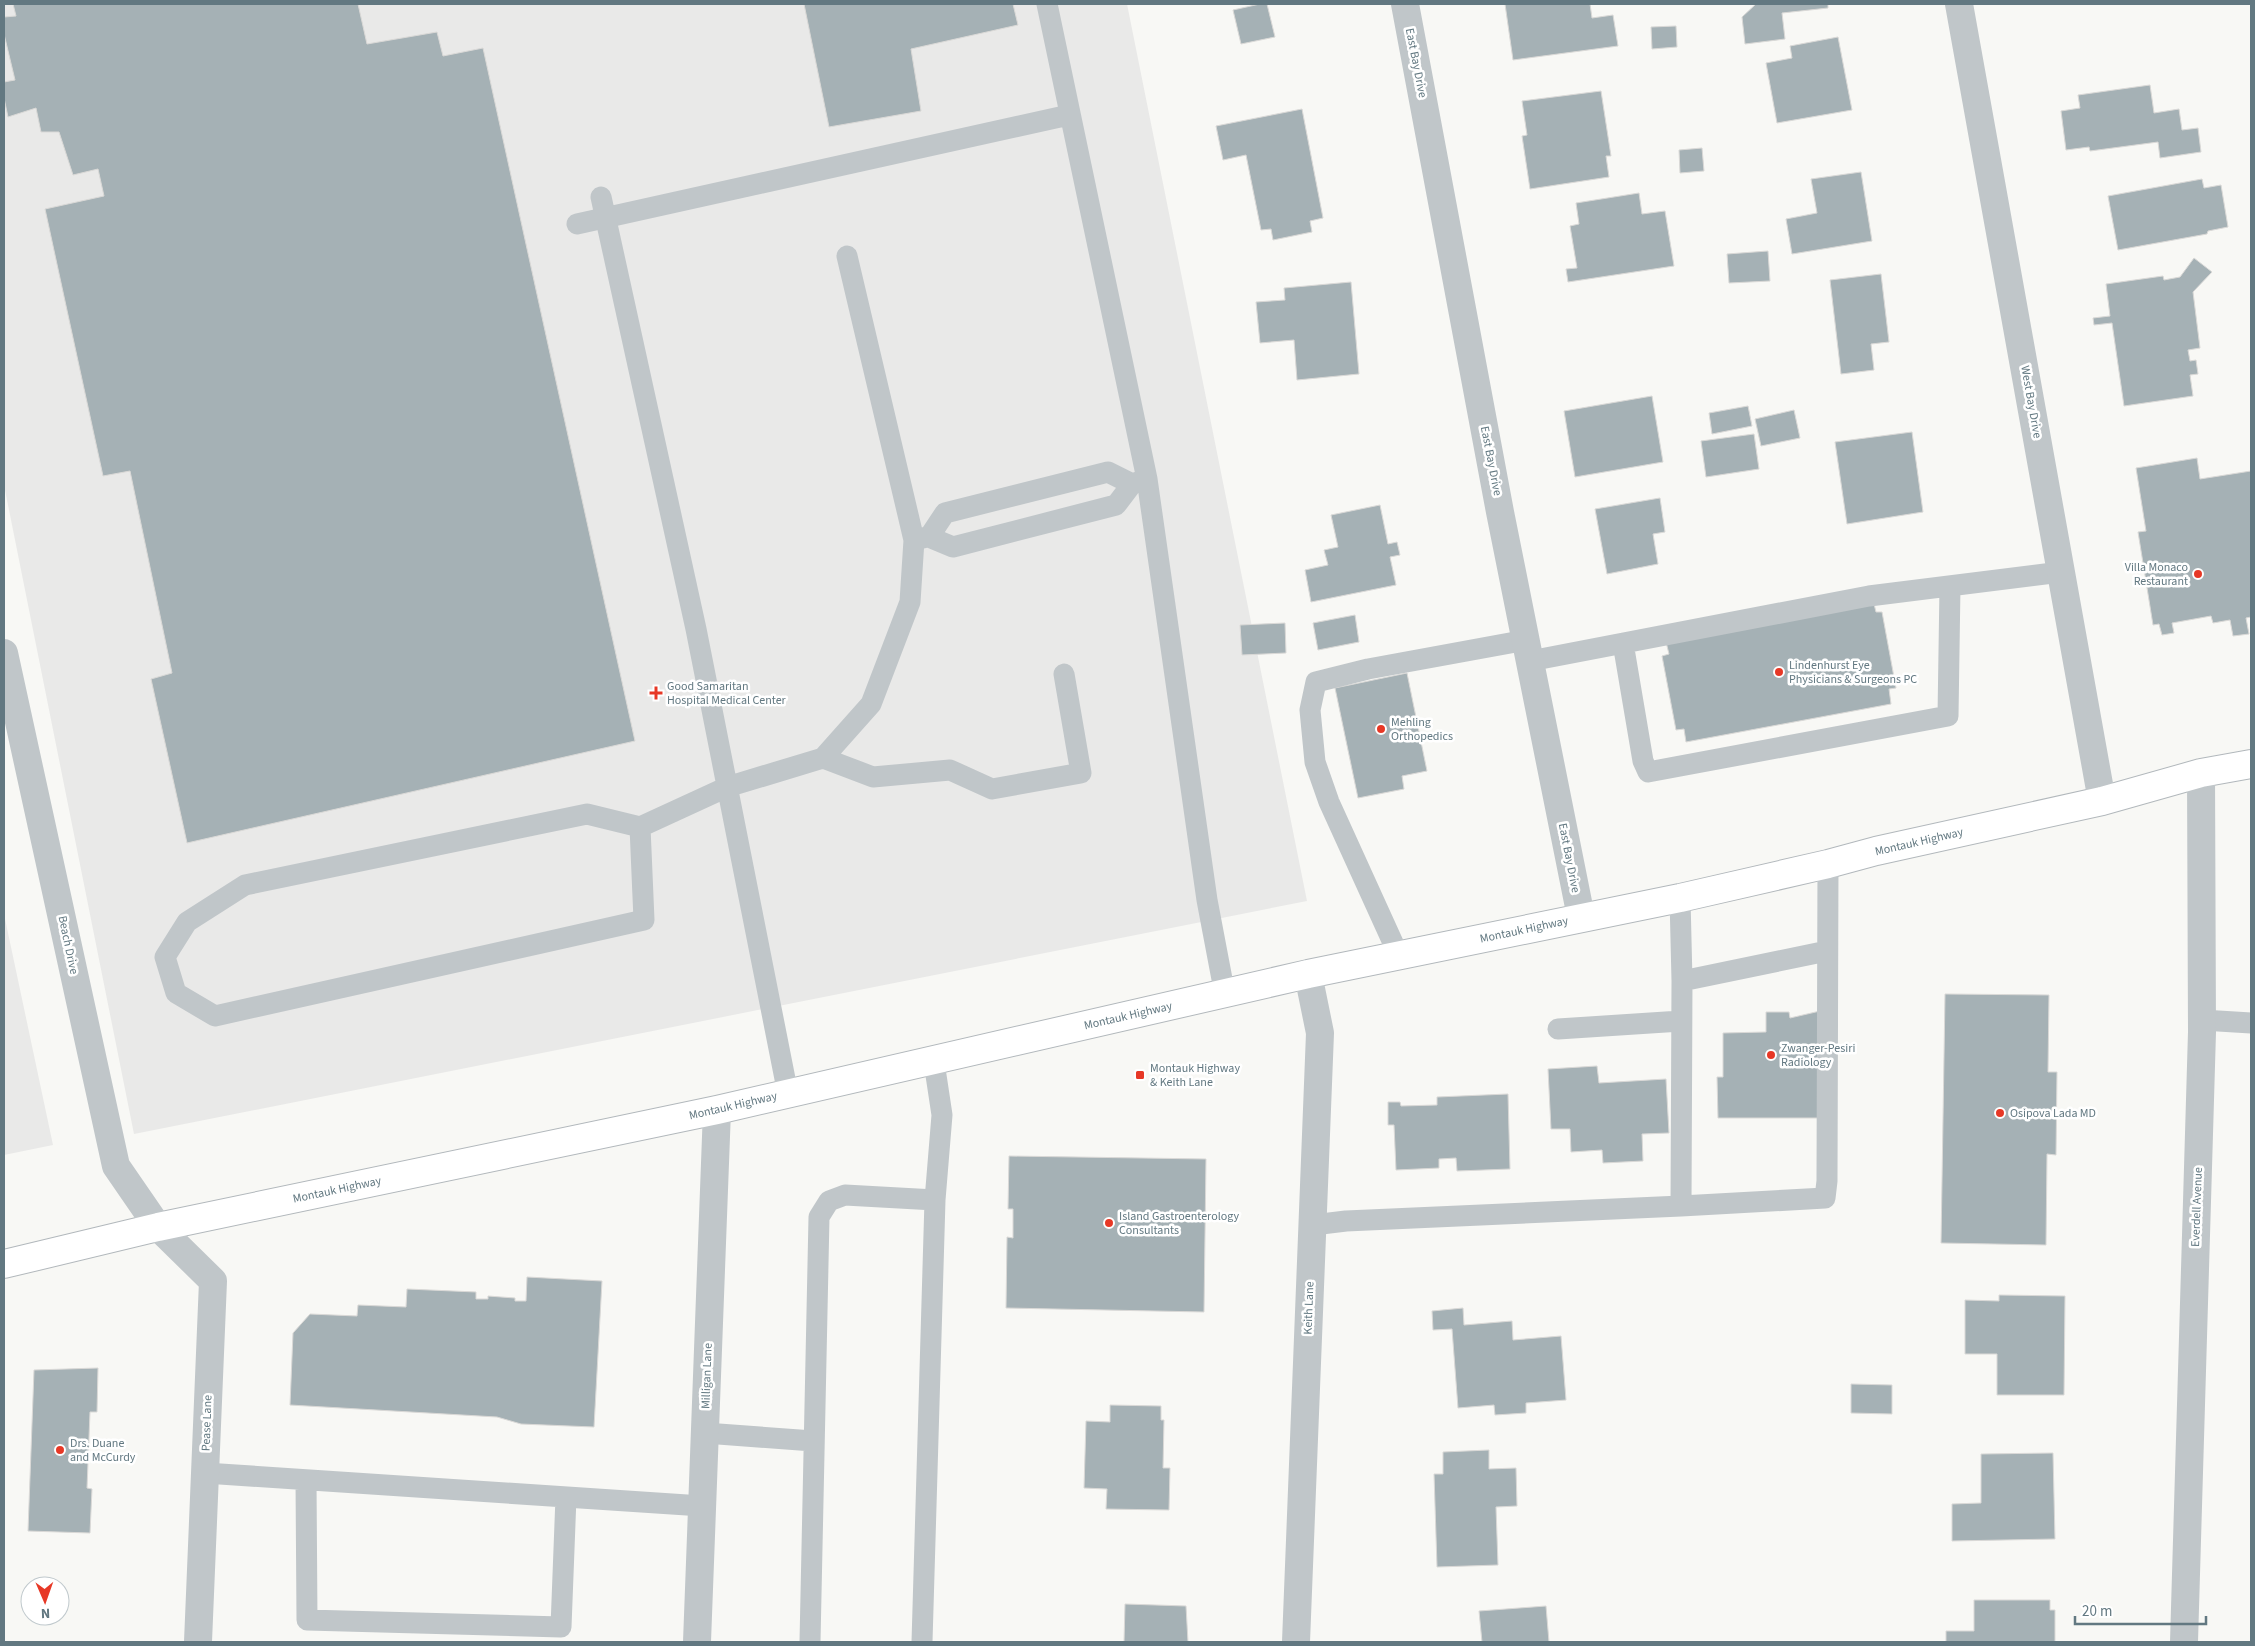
<svg xmlns="http://www.w3.org/2000/svg" width="2255" height="1646" viewBox="0 0 2255 1646" font-family="'Source Sans 3',sans-serif">
	<rect width="100%" height="100%" fill="#f8f8f5"/>
	<path fill="#e9e9e8" d="M4 4H1127L1307 901 134 1134 4 485Z
		M4 914 53 1145 4 1155Z"/>
	<path fill="#a5b1b5" stroke="#dad9d7" d="M13 4H358L367 44 437 32 443 56 483 48 635 741 187 843 151 679 172 673 130 471 103 476 45 209 104 196 98 169 73 175 59 132H41L36 108 8 117 4 98V82L15 80 4 34V17L16 16Z
		M804 4H1013L1018 25 911 49 921 111 829 127Z
		M1260 4H1267L1275 37 1241 44 1233 10Z
		M1505 4H1590L1592 18 1613 15 1618 46 1513 60Z
		M1756 4H1828V8L1782 13 1785 39 1745 44 1742 17Z
		M1676 26 1677 47 1652 49 1651 27Z
		M1838 37 1852 110 1777 123 1766 63 1792 58 1790 46Z
		M2150 85 2154 113 2179 109 2182 130 2198 128 2201 152 2160 158 2158 142 2090 151 2089 147 2066 150 2061 111 2080 108 2078 95Z
		M1601 91 1611 156H1606L1609 177 1530 189 1522 136 1527 135 1522 101Z
		M1302 109 1323 218 1310 221 1312 232 1273 240 1271 229 1261 230 1246 155 1223 160 1216 126Z
		M1702 148 1704 171 1680 173 1679 150Z
		M1861 172 1872 241 1792 254 1786 219 1817 213 1811 179Z
		M2202 179 2204 188 2221 185 2228 227 2208 231 2207 234 2118 250 2108 196Z
		M1639 193 1642 214 1665 211 1674 266 1568 282 1566 269 1577 268 1570 226 1579 224 1576 203Z
		M1768 251 1770 281 1729 283 1727 254Z
		M2194 258 2212 272 2193 292 2200 348 2188 350 2190 361 2196 360 2198 374 2190 375 2193 396 2124 406 2112 323 2094 325 2093 318 2110 316 2106 284 2163 276 2164 280 2180 277Z
		M1881 274 1889 342 1871 344 1874 370 1841 374 1830 280Z
		M1351 282 1359 374 1297 380 1294 340 1260 343 1256 302 1285 300 1284 288Z
		M1652 396 1663 462 1575 477 1564 411Z
		M1748 406 1752 426 1712 434 1709 413Z
		M1794 410 1800 438 1761 446 1755 419Z
		M1912 432 1923 512 1847 524 1835 442Z
		M1754 434 1759 469 1706 477 1701 441Z
		M2197 458 2200 479 2251 471V617L2246 618 2249 634 2233 636 2230 620 2213 623 2211 616 2172 623 2174 633 2162 635 2159 624 2153 625 2138 532 2146 531 2136 468Z
		M1660 498 1665 532 1653 534 1658 564 1607 574 1595 509Z
		M1380 505 1388 544 1397 542 1400 555 1390 557 1396 585 1311 602 1305 570 1328 565 1324 550 1338 547 1331 515Z
		M1874 604 1876 612H1882L1896 688 1889 689 1891 704 1686 742 1684 729 1676 730 1662 656 1669 654 1666 642Z
		M1355 615 1359 642 1318 650 1313 623Z
		M1285 623 1286 653 1242 655 1240 625Z
		M1407 673 1427 771 1402 776 1404 789 1358 798 1335 688Z
		M1945 994 2049 995 2048 1072H2057L2056 1155 2047 1154 2046 1245 1941 1243Z
		M1820 1011 1819 1118H1718L1717 1077H1723V1033L1766 1032V1012H1789L1790 1018Z
		M1597 1066 1599 1083 1666 1079 1669 1133 1642 1134 1643 1161 1603 1163 1602 1150 1571 1152 1570 1129H1551L1548 1069Z
		M1508 1094 1510 1169 1457 1171 1456 1158 1439 1159V1168L1396 1170 1394 1125H1388V1102H1400L1401 1106 1437 1105V1097Z
		M1009 1156 1206 1159 1204 1312 1006 1308 1007 1237 1013 1238V1209H1008Z
		M527 1277 602 1281 594 1427 521 1424 497 1417 290 1405 293 1333 310 1314 357 1316 358 1305 406 1307 407 1289 476 1292V1299H488V1296L515 1298V1301H526Z
		M1999 1295 2065 1296 2064 1395H1997V1354H1965V1300L1999 1301Z
		M1463 1308 1464 1325 1512 1321 1513 1340 1561 1336 1566 1400 1526 1403V1413L1495 1415 1494 1405 1458 1408 1452 1329 1433 1330 1432 1311Z
		M98 1368 97 1412H90L87 1488 92 1489 90 1533 28 1531 34 1370Z
		M1851 1384 1892 1385V1414L1851 1413Z
		M1110 1405 1161 1406V1420H1164L1163 1468H1170L1169 1510 1106 1509 1107 1489 1084 1488 1086 1421 1110 1422Z
		M1489 1450V1469L1516 1468 1517 1506 1496 1507 1498 1565 1437 1567 1434 1474H1443V1452Z
		M2053 1453 2055 1539 1952 1541V1504L1981 1503V1454Z
		M1974 1600H2050V1610H2055V1642H1946V1631H1974Z
		M1125 1604 1186 1606 1188 1642H1124Z
		M1546 1606 1549 1642H1482L1479 1611Z"/>
	<g fill="none" stroke-linecap="round" stroke-linejoin="round">
		<g stroke="#b2b8bc" stroke-width="30">
			<path id="primary" d="M4 1264 158 1227 717 1110 1308 974 1680 898 1828 864 1876 851 2102 801 2201 773 2251 764"/>
		</g>
		<path stroke="#c0c6c9" stroke-width="21" d="M1047 4 1147 479 1207 900 1225 995
			M601 197 696 629 788 1094
			M577 224 1069 115
			M847 256 914 540 927 537
			M1132 484 1108 472 945 513 929 537 953 547 1116 505 1132 484 1147 479
			M1623 643 1643 761 1648 772 1948 716 1950 586
			M1530 661 1869 596 2061 572
			M823 758 873 777 950 770 992 789 1081 773 1064 674
			M640 827 587 814 245 885 187 922 165 957 176 993 215 1016 644 920 640 827 727 787 823 758 871 704 910 602 914 540
			M1399 956 1329 802 1315 762 1310 710 1316 682 1368 669 1526 640
			M1682 981 1827 951
			M2202 1020 2251 1023
			M1558 1029 1681 1021
			M1681 1206 1825 1198 1827 1181 1828 864
			M1313 1225 1346 1221 1681 1206 1682 981 1680 898
			M705 1433 813 1441
			M205 1473 702 1506
			M306 1480 307 1620 561 1627 566 1497
			M810 1642 819 1217 829 1201 845 1195 935 1200
			M922 1642 935 1200 942 1115 934 1062"/>
		<path stroke="#c0c6c9" stroke-width="28" d="M1405 4 1500 512 1581 917
			M1959 4 2102 801
			M4 653 116 1166 158 1227 213 1281 198 1642
			M697 1642 717 1110
			M1296 1642 1320 1033 1308 974
			M2184 1642 2202 1032 2201 773"/>
		<use href="#primary" stroke="#fff" stroke-width="28"/>
	</g>
	<g fill="#e73826" stroke="#fff" stroke-width="2">
		<circle cx="2198" cy="574" r="5"/>
		<circle cx="1779" cy="672" r="5"/>
		<path d="M653.5 685.5h5v5h5v5h-5v5h-5v-5h-5v-5h5z"/>
		<circle cx="1381" cy="729" r="5"/>
		<circle cx="1771" cy="1055" r="5"/>
		<rect x="1135" y="1070" width="10" height="10" rx="2.5"/>
		<circle cx="2000" cy="1113" r="5"/>
		<circle cx="1109" cy="1223" r="5"/>
		<circle cx="60" cy="1450" r="5"/>
	</g>
	<g text-anchor="middle" dominant-baseline="central" stroke-width="5" stroke-linejoin="round" paint-order="stroke">
		<g font-size="12" fill="#627881" stroke="#fff">
			<text transform="translate(1416 63) rotate(79)">East Bay Drive</text>
			<text transform="translate(2031 402) rotate(80)">West Bay Drive</text>
			<text transform="translate(1491 461) rotate(79)">East Bay Drive</text>
			<text transform="translate(1919 842) rotate(-13)">Montauk Highway</text>
			<text transform="translate(1569 858) rotate(79)">East Bay Drive</text>
			<text transform="translate(1524 930) rotate(-12)">Montauk Highway</text>
			<text transform="translate(68 945) rotate(78)">Beach Drive</text>
			<text transform="translate(1128 1016) rotate(-13)">Montauk Highway</text>
			<text transform="translate(733 1106) rotate(-13)">Montauk Highway</text>
			<text transform="translate(337 1190) rotate(-12)">Montauk Highway</text>
			<text transform="translate(2197 1207) rotate(-88)">Everdell Avenue</text>
			<text transform="translate(1309 1308) rotate(-88)">Keith Lane</text>
			<text transform="translate(707 1376) rotate(-88)">Milligan Lane</text>
			<text transform="translate(207 1423) rotate(-88)">Pease Lane</text>
		</g>
		<g font-size="12" fill="#627881" stroke="#fff" text-anchor="start">
			<text x="2188" y="567" text-anchor="end">Villa Monaco<tspan x="2188" dy="14">Restaurant</tspan></text>
			<text x="1789" y="665">Lindenhurst Eye<tspan x="1789" dy="14">Physicians &amp; Surgeons PC</tspan></text>
			<text x="667" y="686">Good Samaritan<tspan x="667" dy="14">Hospital Medical Center</tspan></text>
			<text x="1391" y="722">Mehling<tspan x="1391" dy="14">Orthopedics</tspan></text>
			<text x="1781" y="1048">Zwanger-Pesiri<tspan x="1781" dy="14">Radiology</tspan></text>
			<text x="1150" y="1068">Montauk Highway<tspan x="1150" dy="14">&amp; Keith Lane</tspan></text>
			<text x="2010" y="1113">Osipova Lada MD</text>
			<text x="1119" y="1216">Island Gastroenterology<tspan x="1119" dy="14">Consultants</tspan></text>
			<text x="70" y="1443">Drs. Duane<tspan x="70" dy="14">and McCurdy</tspan></text>
		</g>
	</g>
	<rect width="2255" height="1646" fill="none" stroke="#627881" stroke-width="10"/>
	<g transform="translate(45 1601) rotate(178)"><circle r="24" fill="#ffffff" stroke="#c0c9cd"/>
	<path d="M0-4L9 19L0 12L-9 19Z" fill="#e73826"/>
	<text y="-8" font-size="14" font-weight="bold" text-anchor="middle" fill="#627881">N</text>
	</g>
	<path d="M2075 1616v8h131v-8" fill="none" stroke="#627881" stroke-width="2.5"/>
	<text x="2082" y="1616" font-size="15" fill="#627881" stroke="#ffffff" stroke-width="4" paint-order="stroke">20 m</text>
</svg>
